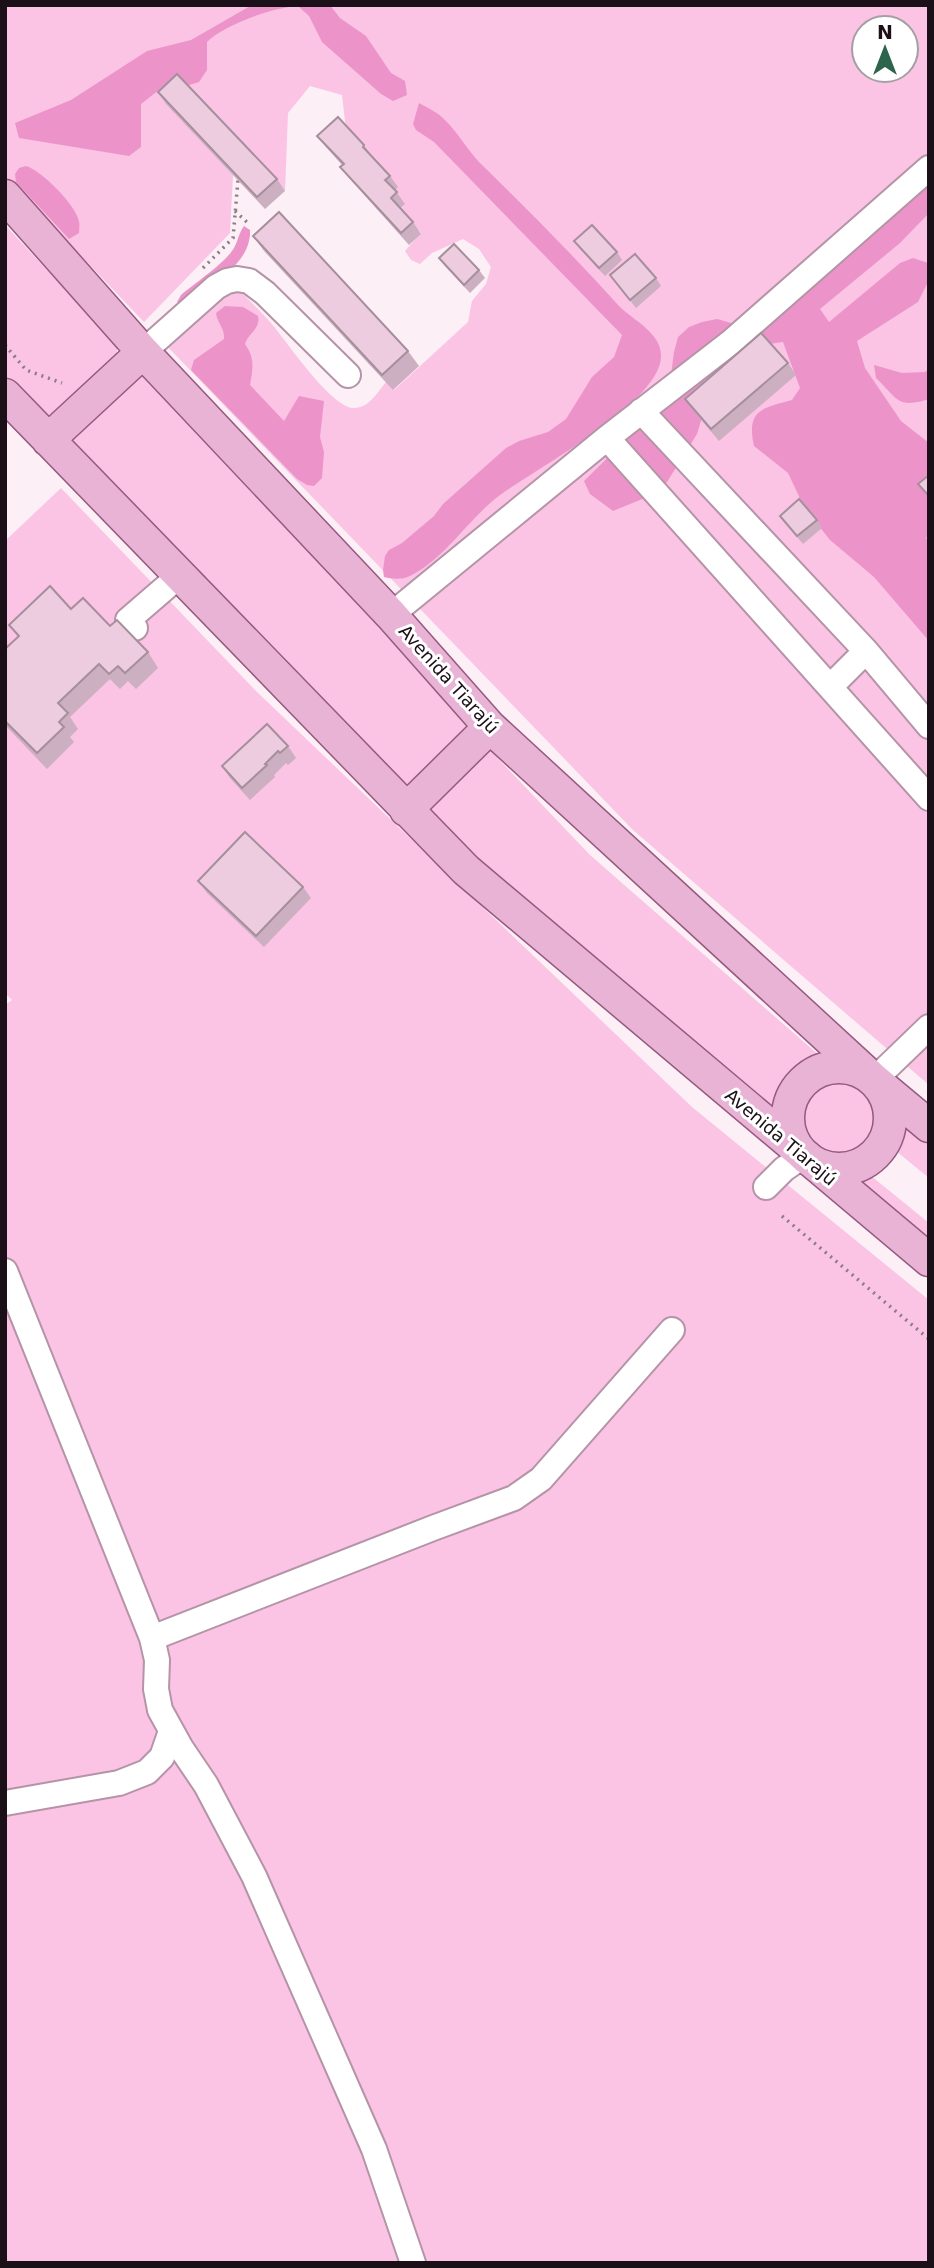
<svg xmlns="http://www.w3.org/2000/svg" width="934" height="2268" viewBox="0 0 934 2268" font-family="'DejaVu Sans',sans-serif">
	<rect width="100%" height="100%" fill="#fceff6"/>
	<path fill="#fbc3e4" fill-rule="evenodd" d="M5 5H929V1085L633 830 164 343 224 294 233 291 241 292C251 302 261 312 271 323 287 342 330 406 353 408 368 409 377 393 386 382L394 390 468 322 472 301 486 284 491 267 479 249 463 239 432 253 420 264 411 260 405 251 421 233 399 210 346 129 342 95 310 86 288 113 285 191 185 86 233 175 230 233 144 322 5 176ZM864 28H906V70H864Z
		M5 225 117 345V356L48 416 37 414 5 379Z
		M140 370 472 722 406 791 64 440Z
		M61 488 257 692 692 1107 929 1300V2263H5V1005L12 1000 5 993V541Z
		M486 746 590 855 829 1064C792 1075 782 1088 778 1127L421 813Z
		M802 1118a36 36 0 1 1 72 0a36 36 0 1 1-72 0Z
		M896 1117 929 1145V1178L890 1146Z
		M865 1171 929 1223V1253L838 1176Z"/>
	<path fill="#ec94ca" d="M252 5H330L340 18 366 36 391 73 405 81 407 95 393 101 381 94 322 42 309 16 298 6C274 7 223 25 207 42V70L199 82 186 86H164L141 104V147L129 156 19 138 15 123 71 100 147 51 191 40Z
		M419 103C428 108 439 113 446 121 458 133 467 149 479 162 527 209 574 256 619 306 634 321 662 333 661 357 660 402 536 469 500 495 468 519 446 558 410 576 401 580 392 579 384 577L383 570 385 556 389 550 402 543 434 516 443 504 506 448 519 441 548 432 566 419 592 377 614 357 622 335 434 142 416 130 413 124Z
		M26 166C41 170 77 206 79 222 80 225 79 229 79 233L69 239 16 182 15 174 19 168Z
		M929 166V213L900 243 820 309 829 322 900 263 913 258 928 263 929 280 918 302 857 341 865 368 901 421 929 443V534L926 538 929 543V641L874 577 830 540 804 507 788 473 754 446C746 410 762 408 792 400L800 388 783 342 769 344 705 407 697 434 667 482 657 493 613 511 590 494 584 481 668 398 674 352 678 337 689 327 702 322 717 319 745 327 754 322 874 234Z
		M244 226 250 230C252 264 208 288 184 303L177 302 181 295C195 283 222 265 232 251 238 243 238 234 244 226Z
		M225 306 243 307 258 316C261 329 248 333 245 344 255 358 253 368 250 385L284 421 299 396 324 401 320 437 324 452 322 478 314 486 307 485 297 479 191 370 194 360 224 339C225 328 217 323 216 313Z
		M874 365 902 373 925 372 929 369V399C897 409 898 399 876 378Z"/>
	<g fill="none" stroke-linecap="round" stroke-linejoin="round">
		<g stroke="#b494a6" stroke-width="28">
			<path id="minor" d="M143 352 216 287 227 281 237 279 249 281 265 293 348 375
				M641 411 866 651 929 726
				M607 438 929 798
				M391 615 607 438 731 342 929 168
				M135 628 128 620 179 576
				M830 687 866 651
				M874 1080 929 1027
				M766 1187 784 1169 803 1156
				M5 1271 152 1638 157 1660 156 1689 160 1710 181 1748 206 1785 254 1876 374 2149 413 2263
				M152 1638 433 1528 514 1498 541 1479 672 1330
				M5 1803 119 1783 147 1772 162 1757 171 1731"/>
		</g>
		<g stroke="#96597f" stroke-width="35">
			<path id="major" d="M5 196 143 352 391 615 490 727 874 1080 929 1126
				M5 395 466 870 929 1260
				M48 440 143 352
				M406 810 490 727
				M788 1118a51 51 0 1 1 102 0a51 51 0 1 1-102 0Z"/>
		</g>
		<path stroke="#897d84" stroke-width="3.5" stroke-dasharray="2 5" stroke-linecap="butt" d="M235 211 250 225
			M203 268 233 238 238 180
			M5 345 26 370 62 383
			M782 1216 929 1339"/>
		<use href="#minor" stroke="#fff" stroke-width="24"/>
		<use href="#major" stroke="#e8b3d4" stroke-width="32"/>
	</g>
	<path fill="#ccafc0" d="M158 92 277 179 285 191 265 209 166 104Z
		M317 136 364 145 372 157 390 176 398 187 395 190 405 204 400 208 413 222 421 234 409 245 349 178 340 167 342 165 326 147Z
		M253 236 408 351 419 366 393 390 264 251Z
		M574 241 617 252 622 260 605 276 580 249Z
		M439 258 479 270 485 278 470 293 445 266Z
		M610 275 656 278 661 286 636 308Z
		M788 363 796 375 719 441 693 410 685 399Z
		M780 516 817 520 822 528 803 544Z
		M71 609 110 626 148 652 158 668 136 689 128 681 120 689 110 679 70 717 78 729 70 737 74 742 47 769 5 725V649L18 637 9 625Z
		M288 746 296 758 288 765 286 763 274 775 275 777 250 800 230 778 222 766Z
		M198 881 303 887 311 898 264 947 207 893Z"/>
	<path fill="#edccdf" stroke="#a68f9c" stroke-width="2" d="M177 74 277 179 257 197 158 92Z
		M338 117 364 145 363 147 390 176 385 180 397 192 391 198 413 222 401 233 340 167 344 164 317 136Z
		M279 212 408 351 382 375 253 236Z
		M592 225 617 252 599 268 574 241Z
		M454 244 479 270 464 285 439 258Z
		M635 254 656 278 630 300 610 275Z
		M761 333 788 363 711 429 685 399Z
		M929 475V496L918 484Z
		M799 499 817 520 797 536 780 516Z
		M50 586 71 609 83 598 110 626 117 620 148 652 125 673 118 666 109 674 99 664 58 703 68 713 59 722 64 727 37 753 5 721V649L19 636 9 625Z
		M267 724 288 746 280 753 278 751 265 764 267 765 242 788 222 766Z
		M245 832 303 887 256 936 198 881Z"/>
	<g text-anchor="middle" dominant-baseline="central" stroke-width="6" stroke-linejoin="round" paint-order="stroke">
		<g font-size="18" fill="#1b1017" stroke="#fff">
			<text transform="translate(449 679) rotate(48)">Avenida Tiarajú</text>
			<text transform="translate(781 1137) rotate(40)">Avenida Tiarajú</text>
		</g>
	</g>
	<rect width="934" height="2268" fill="none" stroke="#1b1017" stroke-width="14"/>
	<g transform="translate(885 49)"><circle r="33" fill="#ffffff" stroke="#a49fa2" stroke-width="2"/>
	<path d="M0-5L12 26L0 18L-12 26Z" fill="#2d654c"/>
	<text y="-10" font-size="19" font-weight="bold" text-anchor="middle" fill="#1b1017">N</text>
	</g>
</svg>
